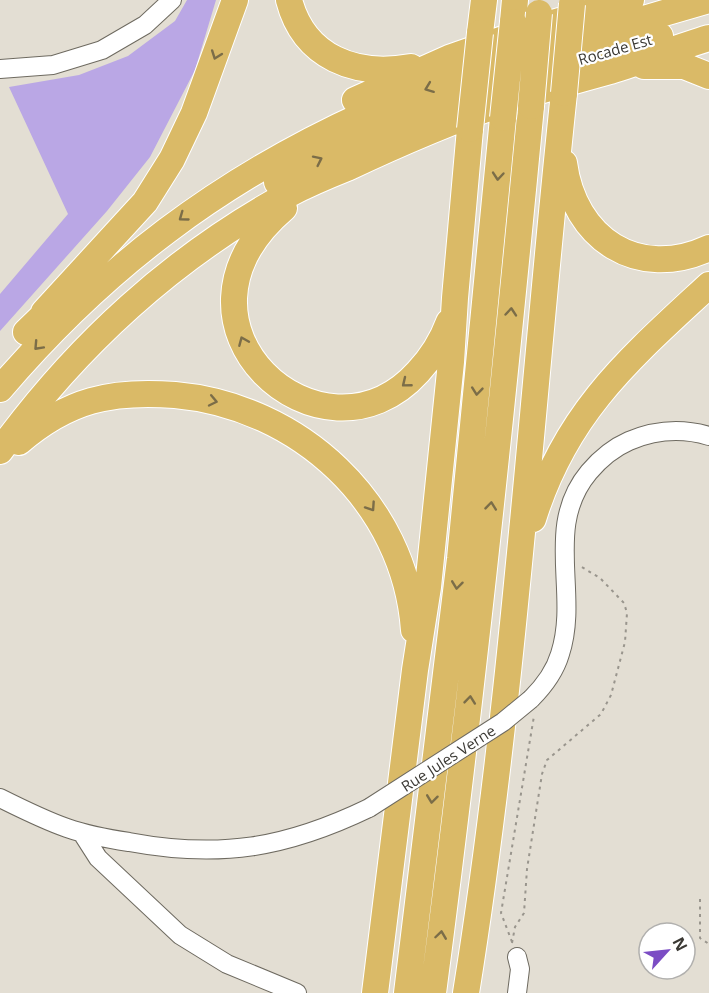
<svg xmlns="http://www.w3.org/2000/svg" width="709" height="993" viewBox="0 0 709 993" font-family="'Open Sans',sans-serif">
	<rect width="100%" height="100%" fill="#e3ded3"/>
	<path fill="#baa7e5" d="M187 0H216L195 70 150 157 107 211 0 331V294L68 214 9 87 79 75 128 56 175 21Z"/>
	<g fill="none" stroke-linecap="round" stroke-linejoin="round">
		<g stroke="#6e6a60" stroke-width="20">
			<path id="minor" d="M0 69 53 65 102 50 145 25 172 0
				M531 699C543 687 555 671 560 654 580 593 543 527 589 472 600 459 613 448 629 441 655 430 682 428 709 436
				M0 798C22 809 44 820 67 828 87 835 109 839 129 842 220 859 286 848 369 808
				M82 833 98 858 180 935 227 964 297 993
				M517 957 520 969 517 993"/>
		</g>
		<g stroke="#fff" stroke-width="28">
			<path id="highway" d="M289 0C304 58 356 77 411 67
				M513 22 515 0
				M480 33 484 0
				M644 66H684L709 76
				M355 100 449 58 529 30 631 0
				M564 163C574 239 638 281 709 248
				M277 182C397 114 528 75 660 36
				M284 208C148 324 322 478 418 372 432 357 442 341 449 322
				M44 312 145 202 172 159 194 113 235 0
				M26 332 56 303
				M0 389C104 267 220 180 365 114 409 94 455 78 501 63 570 41 639 20 709 0
				M19 442C68 400 111 390 175 395 299 406 405 503 414 630
				M0 451C76 346 174 256 289 194 308 184 327 176 347 168 404 141 463 116 523 96 552 87 581 79 610 71 643 61 676 48 709 38
				M533 519C566 412 630 358 709 285
				M375 993 415 670 428 587 451 362 455 298 470 129
				M407 993 460 559 503 118
				M433 993C472 698 503 402 531 106
				M466 993C514 695 532 393 564 93"/>
		</g>
		<path stroke="#99958d" stroke-width="2" stroke-dasharray="3 4.5" stroke-linecap="butt" d="M700 899V938L709 944
			M512 942 501 913 534 716
			M512 943 515 927 524 913 527 869 542 774 547 760 601 714 611 695 625 642 627 613 624 603 600 578 580 566"/>
		<use href="#minor" stroke="#fff" stroke-width="18"/>
		<use href="#highway" stroke="#daba67" stroke-width="26"/>
		<g stroke="#6e6a60" stroke-width="20" stroke-linecap="butt">
			<path id="minor-bridge" d="M369 808 503 722 531 699"/>
		</g>
		<g stroke="#fff" stroke-width="28" stroke-linecap="butt">
			<path id="highway-bridge" d="M564 93 572 4
				M531 106 539 13
				M503 118 513 22
				M470 129 480 33"/>
		</g>
		<use href="#minor-bridge" stroke="#fff" stroke-width="18"/>
		<use href="#highway-bridge" stroke="#daba67" stroke-width="26"/>
	</g>
	<defs><path id="oneway-chevron" d="M-2-3.5L2.5 0L-2 3.5" fill="none" stroke-width="1.6" stroke-linecap="round" stroke-linejoin="round" transform="scale(1.5)"/></defs>
	<g stroke="#7b6d48">
		<use href="#oneway-chevron" transform="translate(216 55) rotate(110)"/>
		<use href="#oneway-chevron" transform="translate(429 88) rotate(159)"/>
		<use href="#oneway-chevron" transform="translate(318 160) rotate(-26)"/>
		<use href="#oneway-chevron" transform="translate(498 176) rotate(95)"/>
		<use href="#oneway-chevron" transform="translate(183 217) rotate(144)"/>
		<use href="#oneway-chevron" transform="translate(511 312) rotate(-85)"/>
		<use href="#oneway-chevron" transform="translate(243 341) rotate(-113)"/>
		<use href="#oneway-chevron" transform="translate(38 346) rotate(133)"/>
		<use href="#oneway-chevron" transform="translate(406 383) rotate(141)"/>
		<use href="#oneway-chevron" transform="translate(477 391) rotate(96)"/>
		<use href="#oneway-chevron" transform="translate(213 401) rotate(12)"/>
		<use href="#oneway-chevron" transform="translate(491 506) rotate(-84)"/>
		<use href="#oneway-chevron" transform="translate(371 507) rotate(56)"/>
		<use href="#oneway-chevron" transform="translate(457 585) rotate(97)"/>
		<use href="#oneway-chevron" transform="translate(470 700) rotate(-84)"/>
		<use href="#oneway-chevron" transform="translate(432 799) rotate(97)"/>
		<use href="#oneway-chevron" transform="translate(441 935) rotate(-82)"/>
	</g>
	<g text-anchor="middle" dominant-baseline="central" stroke-width="4.5" stroke-linejoin="round" paint-order="stroke">
		<g font-size="15" fill="#3b3934" stroke="#fff">
			<text transform="translate(615 49) rotate(-16)">Rocade Est</text>
			<text transform="translate(448 758) rotate(-33)">Rue Jules Verne</text>
		</g>
	</g>
	<g transform="translate(667 951) rotate(63)"><circle r="28" fill="#ffffff" stroke="#b1b0ae" stroke-width="1.5"/>
	<path d="M0-4.5L10 22L0 15L-10 22Z" fill="#7b4cc4"/>
	<text y="-9" font-size="16" font-weight="bold" text-anchor="middle" fill="#3b3934">N</text>
	</g>
</svg>
